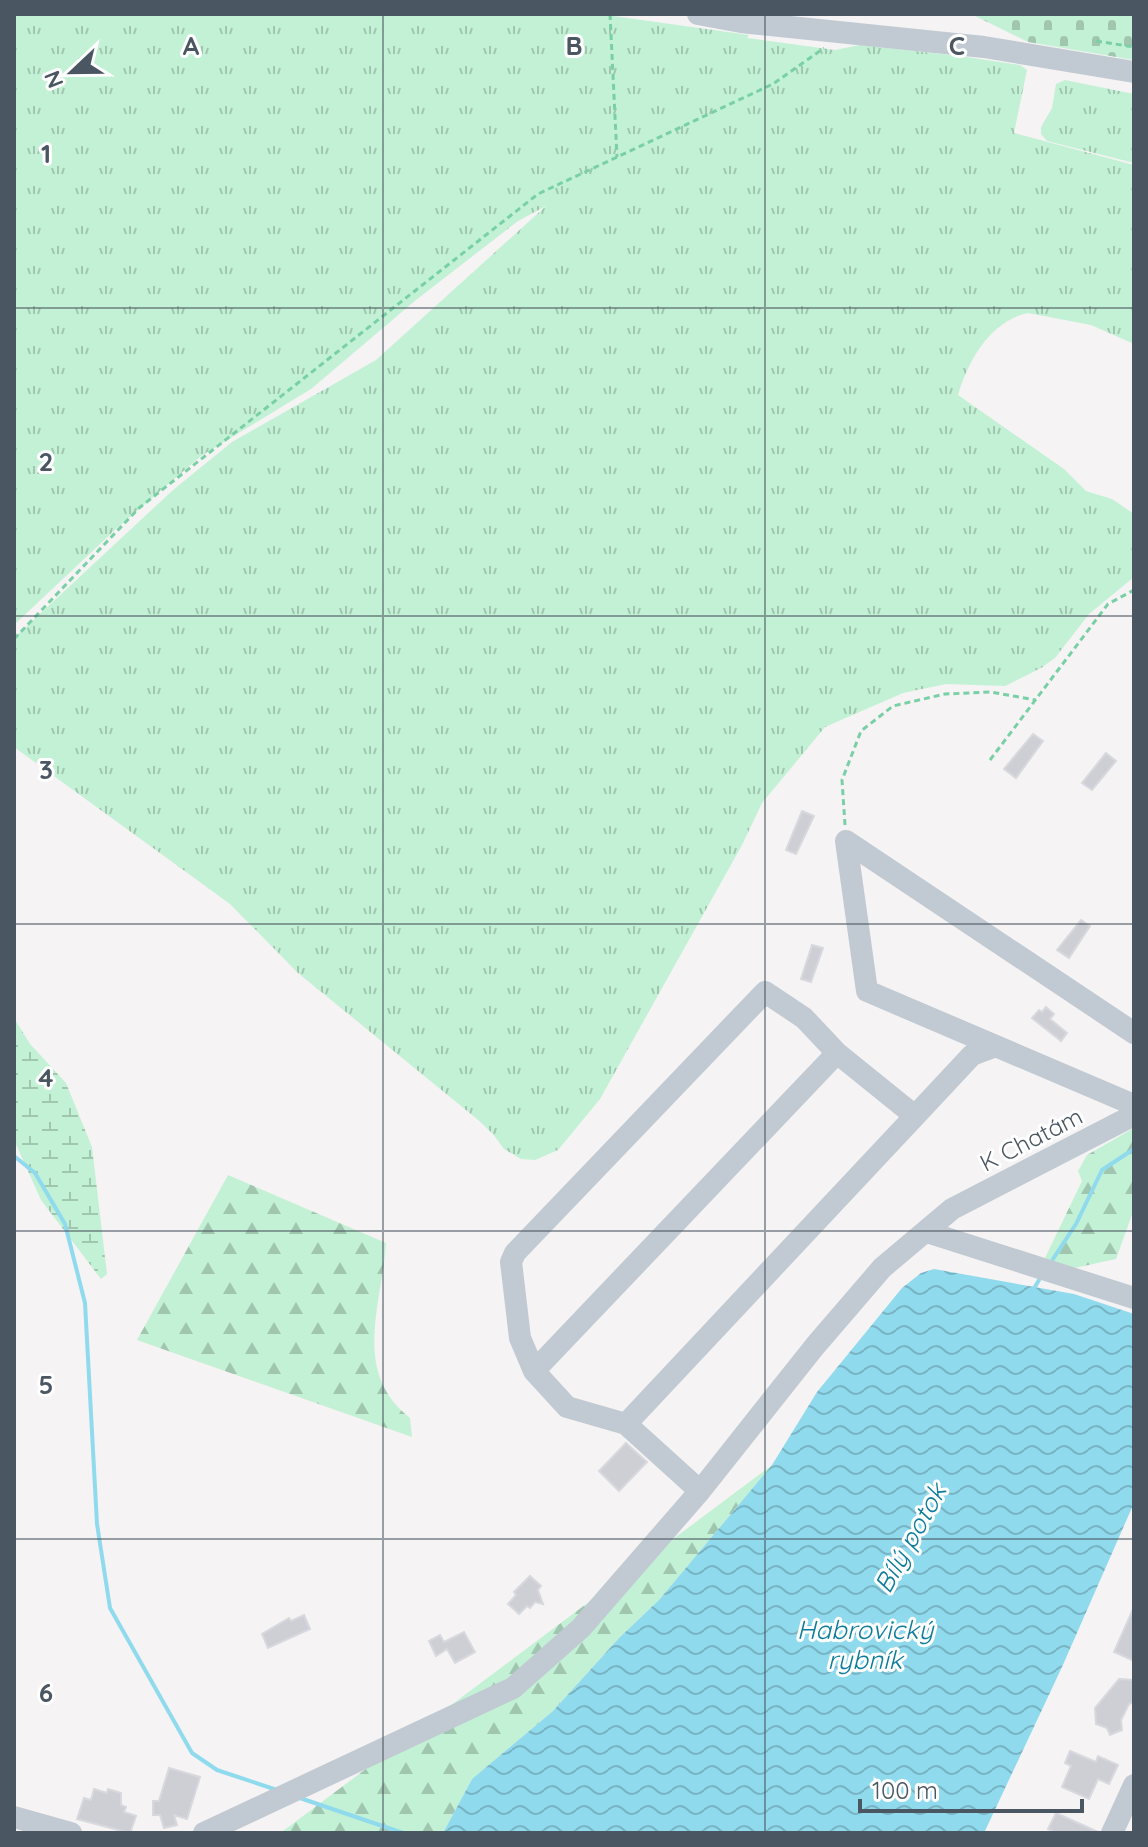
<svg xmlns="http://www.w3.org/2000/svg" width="1148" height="1847" viewBox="0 0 1148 1847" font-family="Quicksand,sans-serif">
	<defs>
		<pattern id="grass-tufts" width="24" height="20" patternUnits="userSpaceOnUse" patternTransform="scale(2)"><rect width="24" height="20" fill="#c3f1d5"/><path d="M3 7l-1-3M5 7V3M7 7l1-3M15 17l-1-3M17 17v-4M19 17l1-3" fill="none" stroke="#a0c6b0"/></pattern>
		<pattern id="forest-firs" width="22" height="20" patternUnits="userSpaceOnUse" patternTransform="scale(2)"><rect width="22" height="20" fill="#c3f1d5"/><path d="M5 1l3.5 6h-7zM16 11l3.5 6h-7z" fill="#a0c6b0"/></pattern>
		<pattern id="wetland-marsh" width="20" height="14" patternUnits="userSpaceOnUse" patternTransform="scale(2)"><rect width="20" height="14" fill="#c3f1d5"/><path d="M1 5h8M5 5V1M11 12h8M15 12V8" fill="none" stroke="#a0c6b0"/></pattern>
		<pattern id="cemetery-stones" width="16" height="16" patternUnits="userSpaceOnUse" patternTransform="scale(2)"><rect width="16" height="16" fill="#c3f1d5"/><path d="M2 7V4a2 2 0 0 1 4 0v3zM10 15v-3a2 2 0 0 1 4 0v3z" fill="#a0c6b0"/></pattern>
		<pattern id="water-waves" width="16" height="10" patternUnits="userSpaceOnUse" patternTransform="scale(2)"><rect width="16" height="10" fill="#90daee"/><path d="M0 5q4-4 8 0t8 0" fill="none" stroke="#78b4c4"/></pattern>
	</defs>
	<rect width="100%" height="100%" fill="#f5f3f3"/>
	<path fill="url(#grass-tufts)" d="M14 14H599L749 35 747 38 835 50 860 45 960 56 1020 65 1027 70 1014 133 1134 165V344L1091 325 1028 313C990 321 968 361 958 395L1064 469 1086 491 1112 499 1134 514V577L1089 614 1055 658 1041 668 1005 686 946 684 903 693 825 727 762 803 742 845 600 1099 558 1150 535 1160 521 1159 504 1149 493 1134 477 1119 298 973 230 904 14 747V638L173 490 232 442 376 360 546 206 518 221 416 300 311 389 201 456 117 528 14 625Z
		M1065 80 1134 94V163L1047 141 1041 134V127L1052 108 1056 84Z"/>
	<path fill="url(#forest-firs)" d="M1134 1128V1209L1116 1259 1070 1269 1044 1260 1082 1181 1078 1171 1087 1155Z
		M228 1175 386 1243C382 1305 351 1372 410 1418L412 1437 137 1340Z
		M772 1465 659 1600 619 1638 553 1711 472 1779 443 1833 283 1831Z"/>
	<path fill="url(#wetland-marsh)" d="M14 1018 30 1044 66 1083 92 1147 107 1274 101 1279 41 1200 14 1140Z"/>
	<path fill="url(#cemetery-stones)" d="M971 14H1134V60L1028 42Z"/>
	<path fill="url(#water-waves)" d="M934 1269 1074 1294 1134 1314V1503L1062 1667 984 1833H443L472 1779 553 1711 619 1638 659 1600 772 1465 817 1392 902 1288 921 1273Z"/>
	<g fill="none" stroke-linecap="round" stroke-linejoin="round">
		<path stroke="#90daee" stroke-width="4" d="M14 1156 35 1173 65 1224 85 1303 97 1524 110 1608 192 1753 217 1770 277 1790
			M1053 1259 1076 1224 1102 1170 1134 1149
			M1033 1290 1039 1280
			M300 1798 403 1833"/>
	</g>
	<path fill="#cdcfd5" stroke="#d7d9de" stroke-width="2" d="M1033 734 1043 741 1016 778 1004 769Z
		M1106 753 1116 761 1092 790 1082 783Z
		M802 811 814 816 796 854 786 850Z
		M1081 920 1090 926 1069 958 1057 950Z
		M812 945 823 948 811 982 801 979Z
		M1046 1007 1054 1014 1050 1019 1067 1033 1061 1041 1032 1018 1039 1010 1042 1012Z
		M626 1443 647 1462 619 1491 599 1471Z
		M530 1576 541 1586 538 1590 543 1604 535 1602 530 1608 527 1606 519 1614 508 1604 516 1595 514 1592Z
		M1134 1607V1661L1114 1652Z
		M304 1615 310 1629 268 1648 262 1634 289 1618 291 1621Z
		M464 1632 475 1652 455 1663 447 1649 436 1656 429 1641 440 1635 444 1642Z
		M1119 1679 1133 1680 1134 1702 1129 1704 1121 1720 1122 1730 1110 1735 1107 1728 1096 1724 1095 1708Z
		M1070 1751 1096 1762 1098 1756 1118 1765 1109 1784 1098 1779 1089 1799 1062 1787 1071 1766 1065 1763Z
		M169 1768 200 1777 187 1819 174 1815 177 1825 164 1828 160 1815H153V1801H159Z
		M94 1789 107 1793 108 1789 121 1793V1805L126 1807 124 1812 136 1816 130 1833 77 1819 84 1798 91 1800Z
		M1056 1813 1098 1832V1833H1057L1048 1829Z"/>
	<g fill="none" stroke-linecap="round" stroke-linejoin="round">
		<path stroke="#7ad0a6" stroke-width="3" stroke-dasharray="6 4" stroke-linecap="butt" d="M610 14 617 157
			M1096 41 1134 47
			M14 639 139 508 538 194 773 84 824 48
			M990 760 1108 604 1134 590
			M845 825 842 780 861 731 893 706 945 694 991 692 1036 700"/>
		<path stroke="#c1cad2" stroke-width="22" d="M698 14 741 22 984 47 1134 72
			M846 841 867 991 1134 1105
			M846 841 1134 1033
			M927 1232 1134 1298
			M534 1371 837 1053
			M626 1424 915 1116
			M700 1491 626 1424 567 1407 534 1371 520 1338 511 1262 515 1253 765 992 804 1018 837 1053 915 1116 972 1055 996 1046
			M14 1817 71 1833
			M204 1833 513 1688 581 1628 700 1491 815 1346 882 1268 952 1209 1134 1115
			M1112 1833 1134 1785"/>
	</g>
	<path fill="none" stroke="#4a5661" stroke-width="2" stroke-opacity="0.55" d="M383 14V1833M765 14V1833M14 308H1134M14 616H1134M14 924H1134M14 1231H1134M14 1539H1134"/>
	<g text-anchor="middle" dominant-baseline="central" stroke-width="6" stroke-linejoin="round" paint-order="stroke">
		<g font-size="24" fill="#4a5661" stroke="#fff">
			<text transform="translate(1031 1139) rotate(-27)">K Chatám</text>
		</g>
		<g font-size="26" font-style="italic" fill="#0c7c9b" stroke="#fff">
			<text transform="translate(910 1538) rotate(-61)">Bílý potok</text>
			<text x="865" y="1629">Habrovický<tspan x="865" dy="30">rybník</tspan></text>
		</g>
	</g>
	<g font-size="26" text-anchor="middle" font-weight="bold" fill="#4a5661" stroke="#fff" stroke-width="6" stroke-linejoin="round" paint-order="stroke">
		<text x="191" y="55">A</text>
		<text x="574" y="55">B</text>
		<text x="957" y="55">C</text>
		<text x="46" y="163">1</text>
		<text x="46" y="471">2</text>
		<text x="46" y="779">3</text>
		<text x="46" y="1087">4</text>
		<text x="46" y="1394">5</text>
		<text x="46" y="1702">6</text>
	</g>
	<rect width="1148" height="1847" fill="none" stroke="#4a5661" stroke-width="32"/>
	<g transform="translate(72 72) rotate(248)" stroke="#ffffff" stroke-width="6" paint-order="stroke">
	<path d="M0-6L14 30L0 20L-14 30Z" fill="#4a5661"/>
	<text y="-12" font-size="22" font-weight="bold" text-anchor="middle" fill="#4a5661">N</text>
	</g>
	<path d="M860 1799v12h222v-12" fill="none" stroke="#4a5661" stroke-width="4"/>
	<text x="872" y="1799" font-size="24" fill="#4a5661" stroke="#ffffff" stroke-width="6" paint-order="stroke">100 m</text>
</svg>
